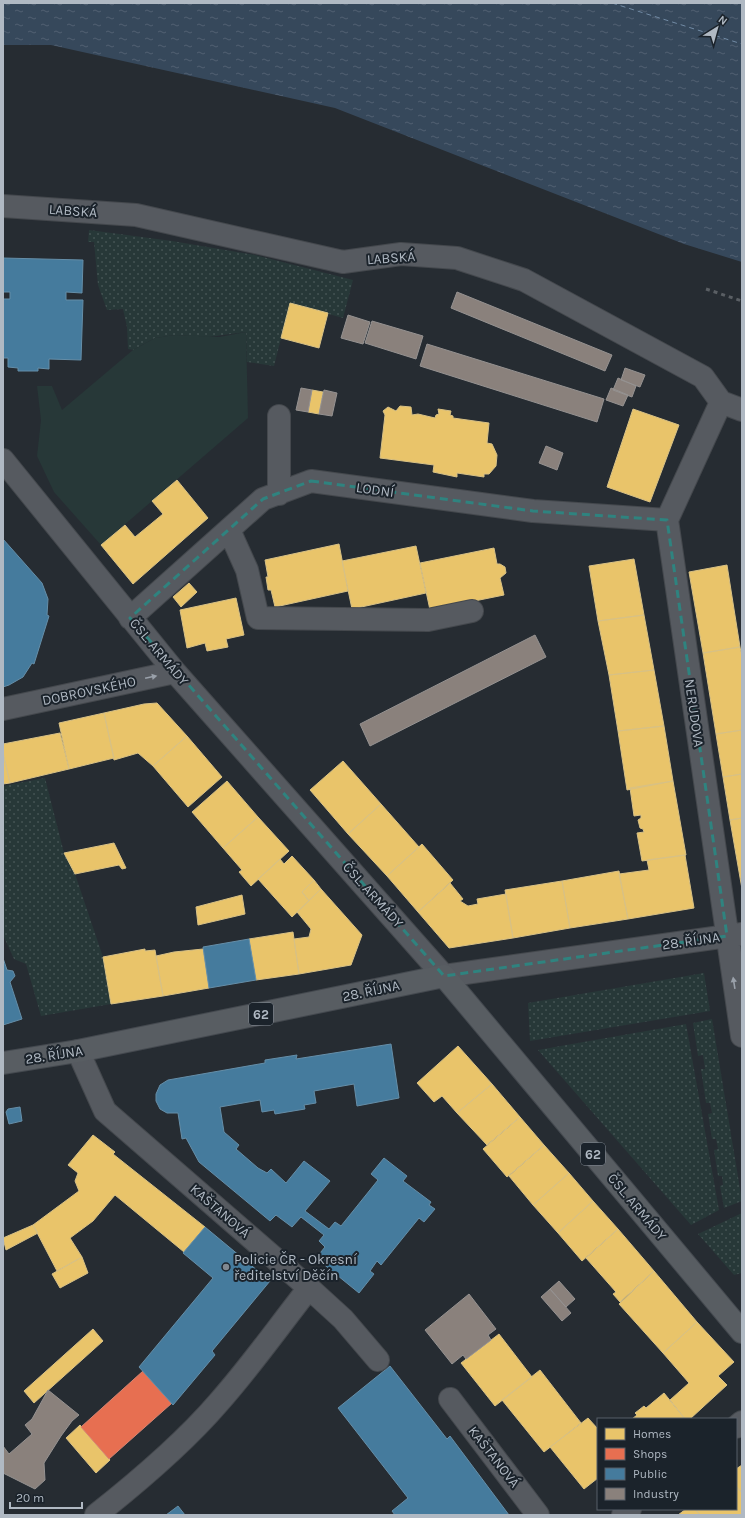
<svg xmlns="http://www.w3.org/2000/svg" width="745" height="1518" viewBox="0 0 745 1518" font-family="Karla,sans-serif">
	<defs>
		<pattern id="grass-dots" width="8" height="8" patternUnits="userSpaceOnUse"><rect width="8" height="8" fill="#273838"/><path d="M2 2h.1M6 6h.1" fill="none" stroke="#445353" stroke-width="1.8" stroke-linecap="round"/></pattern>
		<pattern id="water-ripples" width="26" height="14" patternUnits="userSpaceOnUse"><rect width="26" height="14" fill="#36485b"/><path d="M2 4q2-2 4 0t4 0M15 11q2-2 4 0t4 0" fill="none" stroke="#516071"/></pattern>
	</defs>
	<rect width="100%" height="100%" fill="#262c32"/>
	<path fill="url(#grass-dots)" d="M89 230 172 241 255 255 353 280 343 318 290 303 274 366 247 362 246 332 208 337 175 335 155 338 133 350 128 349 127 327 123 309 107 310 98 285 94 242H88Z
		M45 778 64 853 75 874 103 957 111 1004 41 1016 26 964 14 959 3 935V786Z
		M704 973 710 1011 530 1041 528 1003Z
		M712 1019 742 1201 724 1208 720 1186 723 1185 722 1176H718L714 1150 718 1149 716 1139H712L708 1114 712 1113 710 1103H706L701 1069H705L703 1055 698 1056 693 1023Z
		M686 1024 719 1210 691 1225 538 1050Z
		M742 1213V1273L734 1275 698 1234Z"/>
	<path fill="#273838" d="M246 332 248 418 101 545 54 492 37 456 41 420 37 386H52L62 410 133 350 155 338 175 335 219 337Z"/>
	<path fill="url(#water-ripples)" d="M3 3H742V262L684 244 335 108 51 45H3Z"/>
	<path fill="#e9c46a" stroke="#d8c185" d="M290 303 328 313 319 348 281 338Z
		M312 390 323 392 319 414 308 412Z
		M400 406 411 407 412 415 418 414 435 418 436 415 439 414 438 409 451 411 450 415 453 416V418L489 423 487 443 492 444 497 455 496 466 489 474H484V477L457 473V477L433 472 434 465 380 458 385 415 383 411 388 407 396 411Z
		M633 409 679 425 650 502 607 487Z
		M177 480 208 518 133 584 101 545 125 525 135 537 163 514 152 501Z
		M339 544 348 591 275 607 271 590H268L266 577H268L265 560Z
		M416 546 426 593 352 609 342 561Z
		M494 548 497 564H500L505 567 506 573 500 578 504 595 430 610 420 563Z
		M634 559 644 615 598 621 589 566Z
		M727 565 740 647 703 653 689 572Z
		M189 583 197 592 181 607 173 597Z
		M236 598 244 635 226 639 228 647 207 651 205 643 187 648 180 610Z
		M644 615 654 670 609 675 598 621Z
		M740 647 742 657V730L716 734 703 653Z
		M654 670 664 726 618 731 609 675Z
		M157 703 187 736 153 766 138 753 114 760 104 713 144 704Z
		M104 713 114 758 69 769 59 723Z
		M664 726 673 781 627 790 618 731Z
		M742 730V774L723 777 716 734Z
		M60 733 69 769 10 783 3 753V744Z
		M187 736 222 777 188 807 153 766Z
		M3 753 10 783 3 784Z
		M343 761 381 804 348 834 310 790Z
		M742 774V818L730 820 723 777Z
		M227 781 258 817 223 848 192 812Z
		M673 781 686 855 642 861 637 833 644 832 643 829 640 828 638 820 641 818V815L634 816 630 788Z
		M381 804 419 847 387 876 348 834Z
		M258 817 289 851 251 886 239 872 242 870 223 848Z
		M742 818V889L730 820Z
		M114 843 126 868 122 869 119 865 75 874 64 853Z
		M422 844 453 880 418 912 387 876Z
		M685 855 694 908 628 919 619 874 649 870 647 860Z
		M292 856 314 880 302 892 309 901 292 917 258 879 280 859 284 864Z
		M619 871 628 919 570 928 562 881Z
		M314 880 321 889 309 901 302 892Z
		M562 881 570 928 513 938 505 890Z
		M450 883 463 899 460 901 468 906 478 904 477 899 506 894 513 938 449 948 418 912Z
		M321 889 362 935 351 965 299 974 294 939 309 937 311 929 297 912Z
		M242 895 245 914 198 925 196 907Z
		M293 932 299 974 256 980 249 939Z
		M145 949V951L155 950 163 996 111 1004 103 957Z
		M203 949 209 988 163 996 156 956 174 952Z
		M458 1046 492 1084 457 1113 442 1096 434 1102 417 1083Z
		M492 1084 520 1117 487 1145 457 1113Z
		M520 1117 544 1145 507 1177 483 1149Z
		M93 1135 115 1152 113 1154 205 1227 184 1252 115 1195 93 1221 70 1238 82 1257 57 1271 33 1225 79 1191 75 1181 78 1173 68 1165Z
		M544 1145 569 1173 533 1205 509 1176Z
		M569 1173 593 1201 558 1233 533 1205Z
		M593 1201 618 1229 582 1261 558 1233Z
		M33 1225 38 1233 6 1250 3 1238Z
		M618 1229 654 1271 620 1302 613 1294 616 1292 586 1258Z
		M82 1257 88 1273 60 1288 52 1274Z
		M654 1271 697 1322 663 1353 619 1304Z
		M697 1322 734 1362 718 1376 727 1385 690 1419H685L670 1400 689 1383 663 1353Z
		M93 1329 103 1341 34 1403 24 1391Z
		M499 1334 532 1377 495 1406 461 1363Z
		M540 1370 581 1423 544 1452 502 1400Z
		M664 1393 685 1419H632L637 1415 635 1413 644 1406 646 1408Z
		M588 1418 598 1429V1478L584 1489 550 1447Z
		M80 1425 110 1460 96 1473 66 1438Z
		M742 1465V1493L736 1486V1469Z
		M736 1486 742 1493V1515H700L695 1509H736Z
		M686 1509H695L700 1515H678Z"/>
	<path fill="#e76f51" stroke="#d68573" d="M143 1371 172 1403 109 1459 81 1427Z"/>
	<path fill="#457b9d" stroke="#658ea8" d="M3 258 83 260 82 293 66 292V300H83L81 360 49 359V369L38 368V371H18V368L8 367V358H3V299H10V292H3Z
		M3 539 42 583 48 599 47 615 49 616 34 664 32 663 23 677 9 685 3 687Z
		M249 939 256 980 209 988 203 947Z
		M3 958 7 970 13 971 15 976 10 982 22 1019 3 1025Z
		M391 1044 399 1098 357 1106 354 1084 314 1091 316 1103 304 1105 305 1109 275 1114 274 1110 262 1112 260 1100 220 1107 224 1132 239 1145 236 1149 258 1168 267 1173 271 1169 286 1183 304 1161 330 1181 305 1211 329 1229 335 1222 341 1226 378 1180 371 1174 384 1158 407 1176 403 1181 431 1202 429 1205 435 1209 424 1222 419 1218 381 1265 377 1261 370 1271 374 1274 359 1293 316 1258 325 1247 319 1241 324 1235 301 1217 292 1227 276 1215 270 1221 199 1162 186 1138 182 1139 178 1113H167L160 1109 156 1101V1094L160 1085 168 1080 265 1063V1060L297 1055 296 1059Z
		M20 1107 22 1121 9 1124 6 1112 8 1109Z
		M205 1227 270 1281 212 1351 215 1355 173 1405 139 1367 213 1278 183 1253Z
		M390 1366 447 1439 450 1436 509 1515H395L392 1511 408 1498 338 1408Z
		M178 1506 185 1515H166Z"/>
	<path fill="#8a817c" stroke="#959291" d="M457 292 612 355 605 371 451 308Z
		M348 315 370 322 363 344 341 338Z
		M372 321 423 336 416 359 365 343Z
		M427 344 604 399 597 422 420 366Z
		M625 368 645 375 640 387 621 380Z
		M618 378 636 386 632 397 613 390Z
		M301 388 312 390 308 412 296 410Z
		M611 388 628 395 623 406 606 400Z
		M324 390 337 393 332 416 319 414Z
		M546 446 563 453 557 470 539 463Z
		M535 635 546 657 370 746 360 724Z
		M559 1281 575 1299 566 1307 550 1289Z
		M550 1289 571 1313 562 1321 541 1297Z
		M469 1294 496 1329 488 1335 491 1340 466 1359 463 1355 452 1364 425 1330Z
		M48 1390 79 1415 72 1421 61 1436 44 1463 45 1480 35 1489 3 1473V1446L9 1454 32 1434 25 1425 32 1419Z"/>
	<g fill="none" stroke-linecap="round" stroke-linejoin="round">
		<path stroke="#728ba5" stroke-width="1" stroke-dasharray="5 4" stroke-linecap="butt" d="M612 3 742 44"/>
		<g stroke="#44484d" stroke-width="24">
			<path id="minor" d="M3 206 136 215 343 262 401 254 457 258 524 280 703 377 721 402 742 410
				M721 402 667 520 742 1036
				M279 416V494
				M3 460 175 672 444 976 742 934
				M229 530 247 570 258 618 428 620 472 611
				M130 618 263 499 311 481 533 511 667 520
				M3 709 175 672
				M78 1051 105 1111 309 1288 343 1319 378 1360
				M450 1399 538 1515
				M736 1427 742 1422
				M96 1515C139 1481 183 1444 219 1402 251 1366 279 1326 309 1288
				M623 1515 630 1509"/>
		</g>
		<g stroke="#44494f" stroke-width="24">
			<path id="major" d="M3 1063 78 1051 444 976 742 1332"/>
		</g>
		<use href="#minor" stroke="#565a60" stroke-width="22"/>
		<use href="#major" stroke="#585d62" stroke-width="22"/>
		<path stroke="#5a5f64" stroke-width="3" stroke-dasharray="4 4" stroke-linecap="butt" d="M706 289 742 301"/>
	</g>
	<defs><path id="oneway-solid" d="M-6-.8H1V-3.2L6.5 0L1 3.2V.8H-6Z"/></defs>
	<g fill="#9aa1aa">
		<use href="#oneway-solid" transform="translate(151 677) rotate(-12)"/>
		<use href="#oneway-solid" transform="translate(734 983) rotate(-99)"/>
	</g>
	<path fill="none" stroke="#2f837f" stroke-width="3" stroke-dasharray="8 5" stroke-linejoin="round" d="M311 481 533 511 667 520 727 936 444 976 130 618 263 499Z"/>
	<circle fill="#808890" stroke="#1b232b" stroke-width="1.5" cx="226" cy="1267" r="4"/>
	<g text-anchor="middle" dominant-baseline="central" stroke-width="4" stroke-linejoin="round" paint-order="stroke">
		<g fill="#1b232b" stroke="#838c95" stroke-width="1">
			<rect x="249" y="1003" width="24" height="22" rx="3"/>
			<rect x="581" y="1143" width="24" height="22" rx="3"/>
		</g>
		<g font-size="13" font-weight="bold" fill="#b0b9c3">
			<text x="261" y="1014">62</text>
			<text x="593" y="1154">62</text>
		</g>
		<g font-size="14" fill="#b0b9c3" stroke="#1b232b">
			<text transform="translate(73 211) rotate(4)">LABSKÁ</text>
			<text transform="translate(391 258) rotate(-4)">LABSKÁ</text>
			<text transform="translate(375 490) rotate(8)">LODNÍ</text>
			<text transform="translate(159 652) rotate(50)">ČSL. ARMÁDY</text>
			<text transform="translate(89 691) rotate(-12)">DOBROVSKÉHO</text>
			<text transform="translate(694 713) rotate(82)">NERUDOVA</text>
			<text transform="translate(373 895) rotate(48)">ČSL. ARMÁDY</text>
			<text transform="translate(691 941) rotate(-8)">28. ŘÍJNA</text>
			<text transform="translate(371 991) rotate(-12)">28. ŘÍJNA</text>
			<text transform="translate(54 1055) rotate(-9)">28. ŘÍJNA</text>
			<text transform="translate(637 1207) rotate(50)">ČSL. ARMÁDY</text>
			<text transform="translate(220 1211) rotate(41)">KAŠTANOVÁ</text>
			<text transform="translate(494 1457) rotate(52)">KAŠTANOVÁ</text>
		</g>
		<g font-size="14" fill="#b0b9c3" stroke="#1b232b" text-anchor="start">
			<text x="234" y="1259">Policie ČR - Okresní<tspan x="234" dy="16">ředitelství Děčín</tspan></text>
		</g>
	</g>
	<rect width="745" height="1518" fill="none" stroke="#b0b9c3" stroke-width="8"/>
	<rect x="597" y="1418" width="140" height="92" fill="#1b232b" stroke="#575f68"/>
	<rect x="605" y="1428" width="20" height="12" fill="#e9c46a" stroke="#575f68"/>
	<text x="633" y="1438" font-size="12" fill="#b0b9c3">Homes</text>
	<rect x="605" y="1448" width="20" height="12" fill="#e76f51" stroke="#575f68"/>
	<text x="633" y="1458" font-size="12" fill="#b0b9c3">Shops</text>
	<rect x="605" y="1468" width="20" height="12" fill="#457b9d" stroke="#575f68"/>
	<text x="633" y="1478" font-size="12" fill="#b0b9c3">Public</text>
	<rect x="605" y="1488" width="20" height="12" fill="#8a817c" stroke="#575f68"/>
	<text x="633" y="1498" font-size="12" fill="#b0b9c3">Industry</text>
	<g transform="translate(717 28) rotate(37)" stroke="#1b232b" stroke-width="3" paint-order="stroke">
	<path d="M0-3L7 15L0 10L-7 15Z" fill="#b0b9c3"/>
	<text y="-6" font-size="11" font-weight="bold" text-anchor="middle" fill="#b0b9c3">N</text>
	</g>
	<path d="M10 1502v6h72v-6" fill="none" stroke="#b0b9c3" stroke-width="2"/>
	<text x="16" y="1502" font-size="12" fill="#b0b9c3" stroke="#1b232b" stroke-width="3" paint-order="stroke">20 m</text>
</svg>
